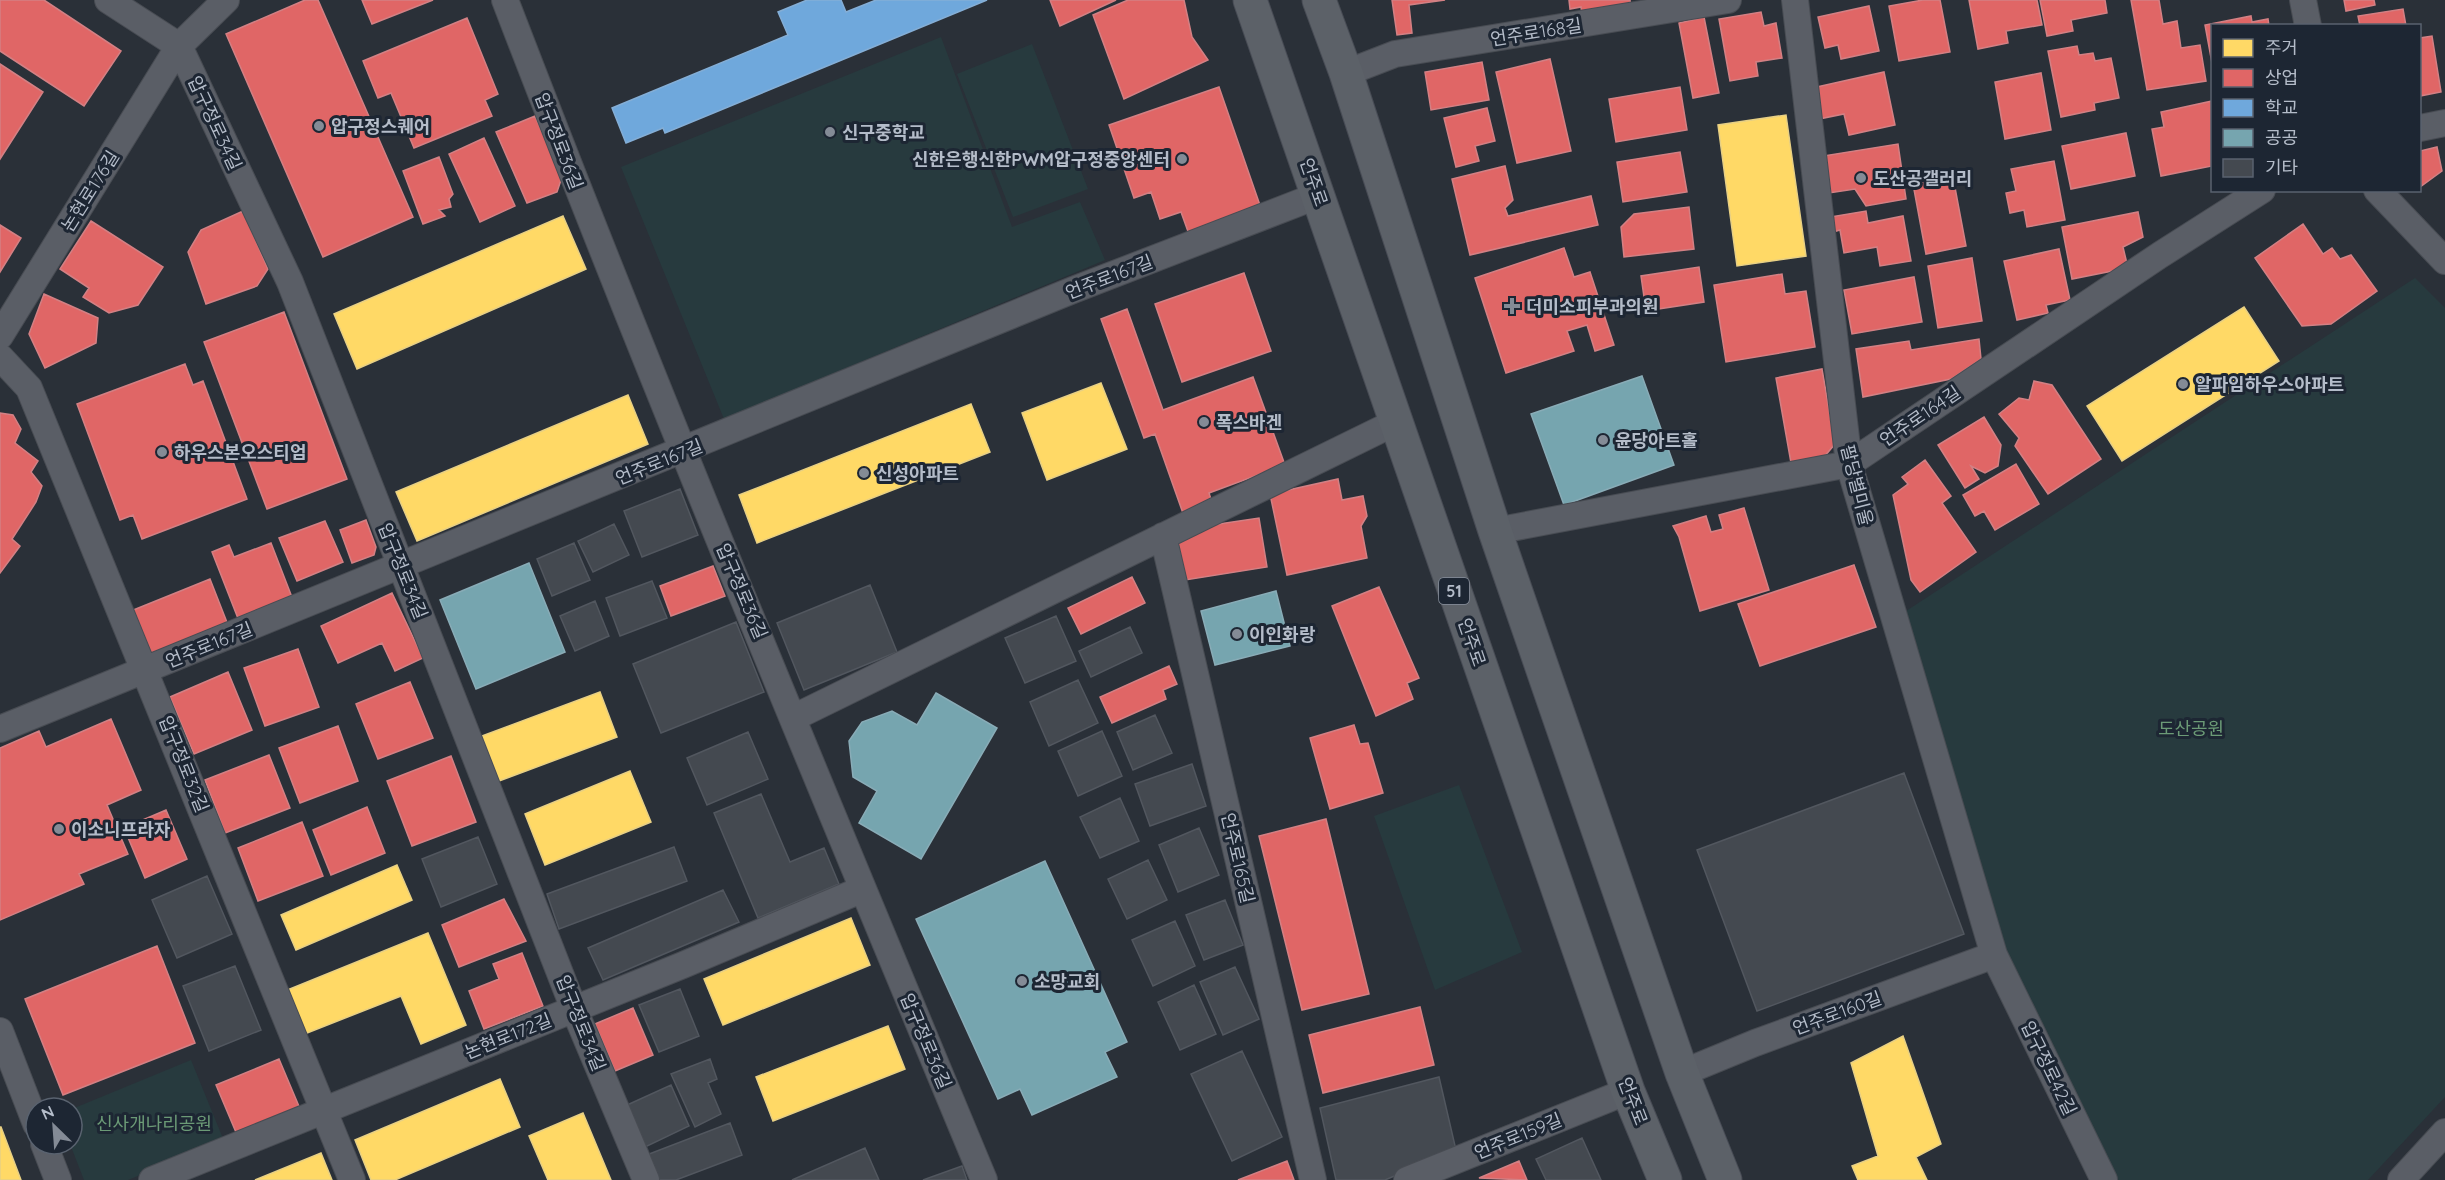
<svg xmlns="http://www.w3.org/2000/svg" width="2445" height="1180" viewBox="0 0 2445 1180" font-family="Quicksand,'Noto Sans KR',sans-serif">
	<rect width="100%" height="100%" fill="#2a3038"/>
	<path fill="#273a3e" d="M941 37 1012 227 1080 202 1105 260 724 419 621 167Z
		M1032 44 1088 189 1013 217 957 74Z
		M2415 278 2445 308V1097L2368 1180H2103L1984 932 1897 617Z
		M1459 785 1522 952 1435 990 1374 816Z
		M191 1060 224 1141 128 1180H84L70 1144H72V1109Z"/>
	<path fill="#ffd966" stroke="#e8d084" stroke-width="1.5" d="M1786 115 1806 256 1737 266 1718 125Z
		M563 216 586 269 357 369 334 314Z
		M2244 307 2279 361 2122 461 2087 406Z
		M1101 383 1127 449 1047 480 1022 413Z
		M628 395 648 444 417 541 396 492Z
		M971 404 990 452 757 543 739 495Z
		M600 692 617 737 499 781 482 736Z
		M630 771 651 822 545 865 525 814Z
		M397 865 412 900 296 950 281 915Z
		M851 918 870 965 723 1025 704 979Z
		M428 933 466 1025 421 1044 401 996 302 1035 285 991Z
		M888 1026 905 1069 773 1121 756 1077Z
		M1903 1036 1941 1144 1916 1157 1927 1180H1858L1852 1166 1878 1156 1851 1063Z
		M500 1079 520 1127 395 1180H371L355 1140Z
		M583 1113 611 1180H548L529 1136Z
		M0 1127H1L21 1180H0Z
		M321 1153 332 1180H255Z"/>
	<path fill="#e06666" stroke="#d38084" stroke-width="1.5" d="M0 0H44L121 51 84 106 0 51Z
		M305 0H318L413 217 323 257 226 34Z
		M362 0H433L372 24Z
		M1050 0H1116L1060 26Z
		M1128 0H1184L1192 37 1208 60 1124 99 1093 15Z
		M1392 0H1445L1409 5 1412 33 1397 35Z
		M1569 0H1630L1631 9 1583 22 1581 7 1570 9Z
		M1923 0H1940L1950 52 1899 61 1889 6Z
		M1969 0H2037L2042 25 2006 31 2008 43 1978 49Z
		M2040 0H2105L2107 13 2071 20 2073 31 2047 36Z
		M2131 0H2159L2163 24 2177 21 2181 48 2200 45 2206 81 2147 90Z
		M2344 0H2374L2375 5 2346 11Z
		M1869 6 1879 51 1841 59 1838 45 1825 48 1818 17Z
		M2403 9 2406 26H2360L2358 16Z
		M1761 12 1764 26 1776 23 1782 58 1756 62 1758 76 1730 81 1719 19Z
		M2251 16 2252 22 2268 19 2269 26H2212V63L2205 25Z
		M1704 17 1719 93 1693 98 1679 23Z
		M467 18 498 94 485 100 492 116 414 148 391 93 378 98 363 61Z
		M2432 36 2441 92 2420 96V38Z
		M2077 46 2079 55 2093 53 2095 61 2111 58 2119 98 2094 103 2095 110 2061 117 2048 51Z
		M1550 59 1571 151 1517 163 1496 72Z
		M1482 62 1489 100 1431 110 1425 72Z
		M0 64 43 92 0 159Z
		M1884 72 1895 125 1849 135 1844 114 1819 119 1812 88Z
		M2041 73 2051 130 2005 139 1995 82Z
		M1219 87 1262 211 1190 237 1181 212 1160 219 1151 192 1134 198 1109 125Z
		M1680 87 1687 130 1616 142 1609 99Z
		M2212 101V166L2161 176 2152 129 2164 127 2161 112Z
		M1487 108 1495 141 1475 146 1479 161 1456 167 1444 118Z
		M535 116 562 177 557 192 527 203 496 132Z
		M2126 133 2135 176 2071 189 2062 146Z
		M484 138 515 206 480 222 449 154Z
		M1898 144 1906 199 1866 206 1855 189 1829 193 1823 156Z
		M2437 147 2442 171 2420 187V151Z
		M1680 152 1687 192 1623 202 1617 162Z
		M439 157 453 194 449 199 451 207 439 210 445 216 423 224 403 171Z
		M2054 161 2065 220 2027 227 2024 210 2010 213 2006 193 2016 191 2011 169Z
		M1505 166 1513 200 1505 208 1508 216 1591 196 1598 225 1470 255 1452 179Z
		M1953 177 1966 246 1926 254 1913 184Z
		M1689 207 1694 249 1624 257 1621 227 1634 214Z
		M243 211 268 269 257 286 206 304 188 252 201 230Z
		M1866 211 1868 223 1903 216 1911 261 1880 266 1877 247 1844 253 1840 230 1833 232 1830 217Z
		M2138 212 2143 237 2123 247 2128 268 2072 279 2062 227Z
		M91 221 163 267 138 305 109 313 83 297 89 288 60 269Z
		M2303 224 2323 254 2332 248 2340 259 2351 255 2377 291 2331 324 2302 326 2255 258Z
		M0 225 21 238 0 272Z
		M1564 248 1574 277 1590 272 1614 345 1595 351 1587 325 1567 331 1574 351 1506 373 1475 278Z
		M2059 249 2070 300 2046 305 2048 313 2017 320 2004 261Z
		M1972 258 1982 321 1938 328 1928 266Z
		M1699 267 1704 302 1646 311 1641 276Z
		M1244 273 1271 351 1182 382 1155 304Z
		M1782 274 1785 294 1806 291 1815 347 1726 362 1714 285Z
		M1914 277 1922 322 1852 334 1844 290Z
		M44 294 98 318 96 343 45 368 29 334Z
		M1127 309 1163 410 1253 377 1285 465 1209 493 1214 509 1185 519 1155 434 1144 438 1101 319Z
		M284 312 347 479 267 509 204 342Z
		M1979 339 1981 359 1951 379 1863 397 1856 349 1909 341 1911 350Z
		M185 364 193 385 203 381 247 499 142 539 133 515 120 520 77 404Z
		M1822 369 1835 444 1824 457 1791 463 1776 378Z
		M2034 381 2052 385 2101 459 2048 494 2015 446 2019 438 1999 414 2019 398 2029 400Z
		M0 413 13 415 21 429 15 443 38 461 31 472 42 486 36 502 12 539 20 546 0 573Z
		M1984 417 2001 445 1998 466 1985 473 1971 466 1979 479 1965 488 1938 445Z
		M1925 460 1951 496 1942 503 1976 552 1920 592 1911 580 1893 495 1908 484 1902 477Z
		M2016 464 2039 504 1995 530 1984 511 1975 516 1963 495Z
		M1338 479 1342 500 1363 496 1367 516 1361 526 1367 558 1287 575 1270 494Z
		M1744 508 1769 590 1700 611 1679 537 1673 526 1706 516 1711 532 1723 529 1719 515Z
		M1259 518 1267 567 1179 581 1174 549 1192 528Z
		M366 520 376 547 374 555 352 563 340 530Z
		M325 521 343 562 297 581 279 538Z
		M271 543 295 605 241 626 212 552 229 545 234 557Z
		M1854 565 1876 627 1760 666 1738 604Z
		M713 566 725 596 671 616 660 586Z
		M1132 577 1145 603 1081 634 1068 608Z
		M210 579 230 630 146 664 126 613Z
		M1379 587 1419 678 1407 683 1413 699 1376 716 1332 606Z
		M392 593 423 658 395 671 382 643 338 663 321 626Z
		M298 649 319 707 265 726 244 668Z
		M1169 666 1177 684 1163 690 1166 699 1112 723 1100 697Z
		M228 672 252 730 194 754 170 697Z
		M410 682 433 738 378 759 356 704Z
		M111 719 141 790 107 805 128 854 79 874 84 884 0 920V748L39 731 46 747Z
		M1354 725 1360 744 1368 743 1383 793 1330 809 1310 738Z
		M338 726 358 781 300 803 279 748Z
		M269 755 290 808 225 833 205 780Z
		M451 756 476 822 412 846 387 781Z
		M367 807 385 853 331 875 313 830Z
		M166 810 187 859 145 878 124 828Z
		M1326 819 1369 994 1302 1010 1259 836Z
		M302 822 323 876 258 901 238 848Z
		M504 899 526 941 459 967 442 925Z
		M157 946 195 1043 63 1095 25 999Z
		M522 953 543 1006 484 1029 469 991 499 979 493 964Z
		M1420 1007 1434 1065 1323 1093 1309 1035Z
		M633 1008 653 1055 615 1071 595 1024Z
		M279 1059 301 1111 238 1137 216 1085Z
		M1287 1161 1294 1180H1238Z
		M1519 1161 1527 1180 1479 1178Z"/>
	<path fill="#6fa8dc" stroke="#84aed6" stroke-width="1.5" d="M807 0H841L846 12 876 0H987L665 133 663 128 626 143 612 108 788 35 778 12Z"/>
	<path fill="#76a5af" stroke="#89acb7" stroke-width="1.5" d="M1642 376 1674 465 1564 505 1531 414Z
		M529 563 565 652 476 689 440 600Z
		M1276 591 1290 646 1215 665 1201 611Z
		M936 693 997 728 921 859 859 823 877 791 853 777 849 741 862 722 892 711 917 725Z
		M1045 861 1127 1042 1105 1052 1117 1077 1032 1115 1020 1089 998 1099 916 919Z"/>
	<path fill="#444950" stroke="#52575f" stroke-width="1.5" d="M680 489 698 535 642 557 624 511Z
		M614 524 629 555 593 572 578 541Z
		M574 543 590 580 552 596 537 559Z
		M652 581 667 618 620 636 606 598Z
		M870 585 897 652 804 690 777 623Z
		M595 601 609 636 575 651 560 616Z
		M1056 616 1076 661 1025 683 1005 638Z
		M736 622 764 692 661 733 633 664Z
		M1130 627 1142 653 1091 677 1079 651Z
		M1078 680 1098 723 1049 746 1030 702Z
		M1155 715 1172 753 1133 770 1117 732Z
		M1102 731 1122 776 1078 796 1058 751Z
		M748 732 768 779 707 805 687 758Z
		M1192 764 1206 806 1150 826 1135 784Z
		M1904 773 1964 934 1757 1011 1697 850Z
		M761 794 790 862 824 848 839 884 758 918 714 813Z
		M1120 798 1139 841 1100 858 1080 817Z
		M1199 828 1219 875 1178 892 1159 845Z
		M478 837 497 884 441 907 422 859Z
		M674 847 687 881 559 929 547 894Z
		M1148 860 1167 900 1127 919 1108 879Z
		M207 876 232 934 177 958 152 900Z
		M723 890 739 922 603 980 588 948Z
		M1225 900 1243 945 1204 960 1186 915Z
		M1175 921 1195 966 1153 986 1132 940Z
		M235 966 261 1030 209 1051 183 986Z
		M1235 967 1259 1019 1223 1035 1200 982Z
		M1194 985 1216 1034 1180 1050 1158 1002Z
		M680 989 699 1036 659 1052 639 1005Z
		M1242 1051 1282 1137 1232 1161 1191 1074Z
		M710 1059 717 1079 708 1083 721 1114 695 1127 671 1074Z
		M1439 1077 1456 1150 1385 1180H1336L1320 1108Z
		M671 1085 689 1126 643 1148 625 1106Z
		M730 1123 742 1155 676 1180H653L644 1156Z
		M1582 1138 1601 1180H1546L1536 1159Z
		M865 1148 879 1180H792Z
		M962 1166 967 1180H923Z"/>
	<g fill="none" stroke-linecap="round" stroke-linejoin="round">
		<g stroke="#484c53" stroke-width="28">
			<path id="street" d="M108 0 179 46 290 282 574 1009 646 1180
				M505 0C657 396 821 788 984 1180
				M1795 0 1849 464 1994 955 2104 1180
				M2303 0 2308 26
				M1346 73 1395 54 1728 0
				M2420 128 2445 123
				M2377 190 2445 261
				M0 336 179 46 226 0
				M0 357 29 388 352 1180
				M1495 531 1849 464 2160 255 2262 190
				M1163 536 1313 1180
				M793 718 1396 422
				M0 729 1073 290 1319 195
				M0 1031 36 1124
				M1682 1073 1755 1043 1994 955
				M44 1144 58 1180
				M152 1180 683 965 863 889
				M1407 1180 1628 1091
				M2401 1180 2445 1132"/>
		</g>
		<g stroke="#484c55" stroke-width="35">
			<path id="primary" d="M1250 0 1628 1091 1665 1180
				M1319 0 1346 73 1495 531 1682 1073 1725 1180"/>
		</g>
		<use href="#street" stroke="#5a5e66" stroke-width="26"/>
		<use href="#primary" stroke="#5c6168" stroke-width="33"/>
	</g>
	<g fill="#848b96" stroke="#1d2633" stroke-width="2">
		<circle cx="319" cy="126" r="6"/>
		<circle cx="830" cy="132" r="6"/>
		<circle cx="1182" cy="159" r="6"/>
		<circle cx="1861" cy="178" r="6"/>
		<path d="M1509 297h6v6h6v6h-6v6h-6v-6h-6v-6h6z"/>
		<circle cx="2183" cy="384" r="6"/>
		<circle cx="1204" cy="422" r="6"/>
		<circle cx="1603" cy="440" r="6"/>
		<circle cx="162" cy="452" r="6"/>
		<circle cx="864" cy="473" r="6"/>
		<circle cx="1237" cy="634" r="6"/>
		<circle cx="59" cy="829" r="6"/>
		<circle cx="1022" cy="981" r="6"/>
	</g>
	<g text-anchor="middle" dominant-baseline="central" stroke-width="6" stroke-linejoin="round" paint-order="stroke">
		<rect fill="#1d2633" stroke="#878f9c" stroke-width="1.5" x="1439" y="578" width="30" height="26" rx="4.5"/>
		<g font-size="16" font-weight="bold" fill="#b4bcc9">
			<text x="1454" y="591">51</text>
		</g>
		<g font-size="18" fill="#b4bcc9" stroke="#1d2633">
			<text transform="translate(1536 32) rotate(-9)">언주로168길</text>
			<text transform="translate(215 123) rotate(65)">압구정로34길</text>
			<text transform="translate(559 141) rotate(69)">압구정로36길</text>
			<text transform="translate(1314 182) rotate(71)">언주로</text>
			<text transform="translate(90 191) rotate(-58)">논현로176길</text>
			<text transform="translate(1109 277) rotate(-21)">언주로167길</text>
			<text transform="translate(1920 416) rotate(-34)">언주로164길</text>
			<text transform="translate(659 462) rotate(-22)">언주로167길</text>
			<text transform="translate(1857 485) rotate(76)">팔당별미울</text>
			<text transform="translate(403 571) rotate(68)">압구정로34길</text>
			<text transform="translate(742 591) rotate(67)">압구정로36길</text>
			<text transform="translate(1472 642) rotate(71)">언주로</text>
			<text transform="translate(209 645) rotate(-22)">언주로167길</text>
			<text transform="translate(184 764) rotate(68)">압구정로32길</text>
			<text transform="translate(1238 858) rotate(77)">언주로165길</text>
			<text transform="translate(1837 1013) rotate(-20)">언주로160길</text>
			<text transform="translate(581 1023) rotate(68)">압구정로34길</text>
			<text transform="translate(508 1036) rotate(-22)">논현로172길</text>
			<text transform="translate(926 1041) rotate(67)">압구정로36길</text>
			<text transform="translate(2049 1068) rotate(64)">압구정로42길</text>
			<text transform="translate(1633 1101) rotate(69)">언주로</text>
			<text transform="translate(1518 1136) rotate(-22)">언주로159길</text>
		</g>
		<g font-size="18" font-weight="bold" fill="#b4bcc9" stroke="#1d2633" text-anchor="start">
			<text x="331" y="126">압구정스퀘어</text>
			<text x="842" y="132">신구중학교</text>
			<text x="1170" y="159" text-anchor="end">신한은행신한PWM압구정중앙센터</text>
			<text x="1873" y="178">도산공갤러리</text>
			<text x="1526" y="306">더미소피부과의원</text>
			<text x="2195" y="384">알파임하우스아파트</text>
			<text x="1216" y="422">폭스바겐</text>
			<text x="1615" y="440">윤당아트홀</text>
			<text x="174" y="452">하우스본오스티엄</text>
			<text x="876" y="473">신성아파트</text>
			<text x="1249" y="634">이인화랑</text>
			<text x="71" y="829">이소니프라자</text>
			<text x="1034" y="981">소망교회</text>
		</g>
		<g font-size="18" fill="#6b9a76" stroke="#1d2633">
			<text x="2191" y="728">도산공원</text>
			<text x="154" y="1123">신사개나리공원</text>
		</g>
	</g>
	<rect x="2211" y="24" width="210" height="168" fill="#1d2633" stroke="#59626f" stroke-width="1.5"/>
	<rect x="2223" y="39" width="30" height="18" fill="#ffd966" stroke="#59626f" stroke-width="1.5"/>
	<text x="2265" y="54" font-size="18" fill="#b4bcc9">주거</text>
	<rect x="2223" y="69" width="30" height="18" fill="#e06666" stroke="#59626f" stroke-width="1.5"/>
	<text x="2265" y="84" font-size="18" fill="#b4bcc9">상업</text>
	<rect x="2223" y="99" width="30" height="18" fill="#6fa8dc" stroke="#59626f" stroke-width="1.5"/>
	<text x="2265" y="114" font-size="18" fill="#b4bcc9">학교</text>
	<rect x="2223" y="129" width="30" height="18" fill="#76a5af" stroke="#59626f" stroke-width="1.5"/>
	<text x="2265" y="144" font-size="18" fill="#b4bcc9">공공</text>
	<rect x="2223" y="159" width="30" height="18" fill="#444950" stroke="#59626f" stroke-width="1.5"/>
	<text x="2265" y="174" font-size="18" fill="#b4bcc9">기타</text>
	<g transform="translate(54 1126) rotate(335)"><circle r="28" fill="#1d2633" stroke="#59626f" stroke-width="1.5"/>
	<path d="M0-4.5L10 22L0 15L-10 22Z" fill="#848b96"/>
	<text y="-9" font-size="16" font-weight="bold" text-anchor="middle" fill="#b4bcc9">N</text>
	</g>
</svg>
